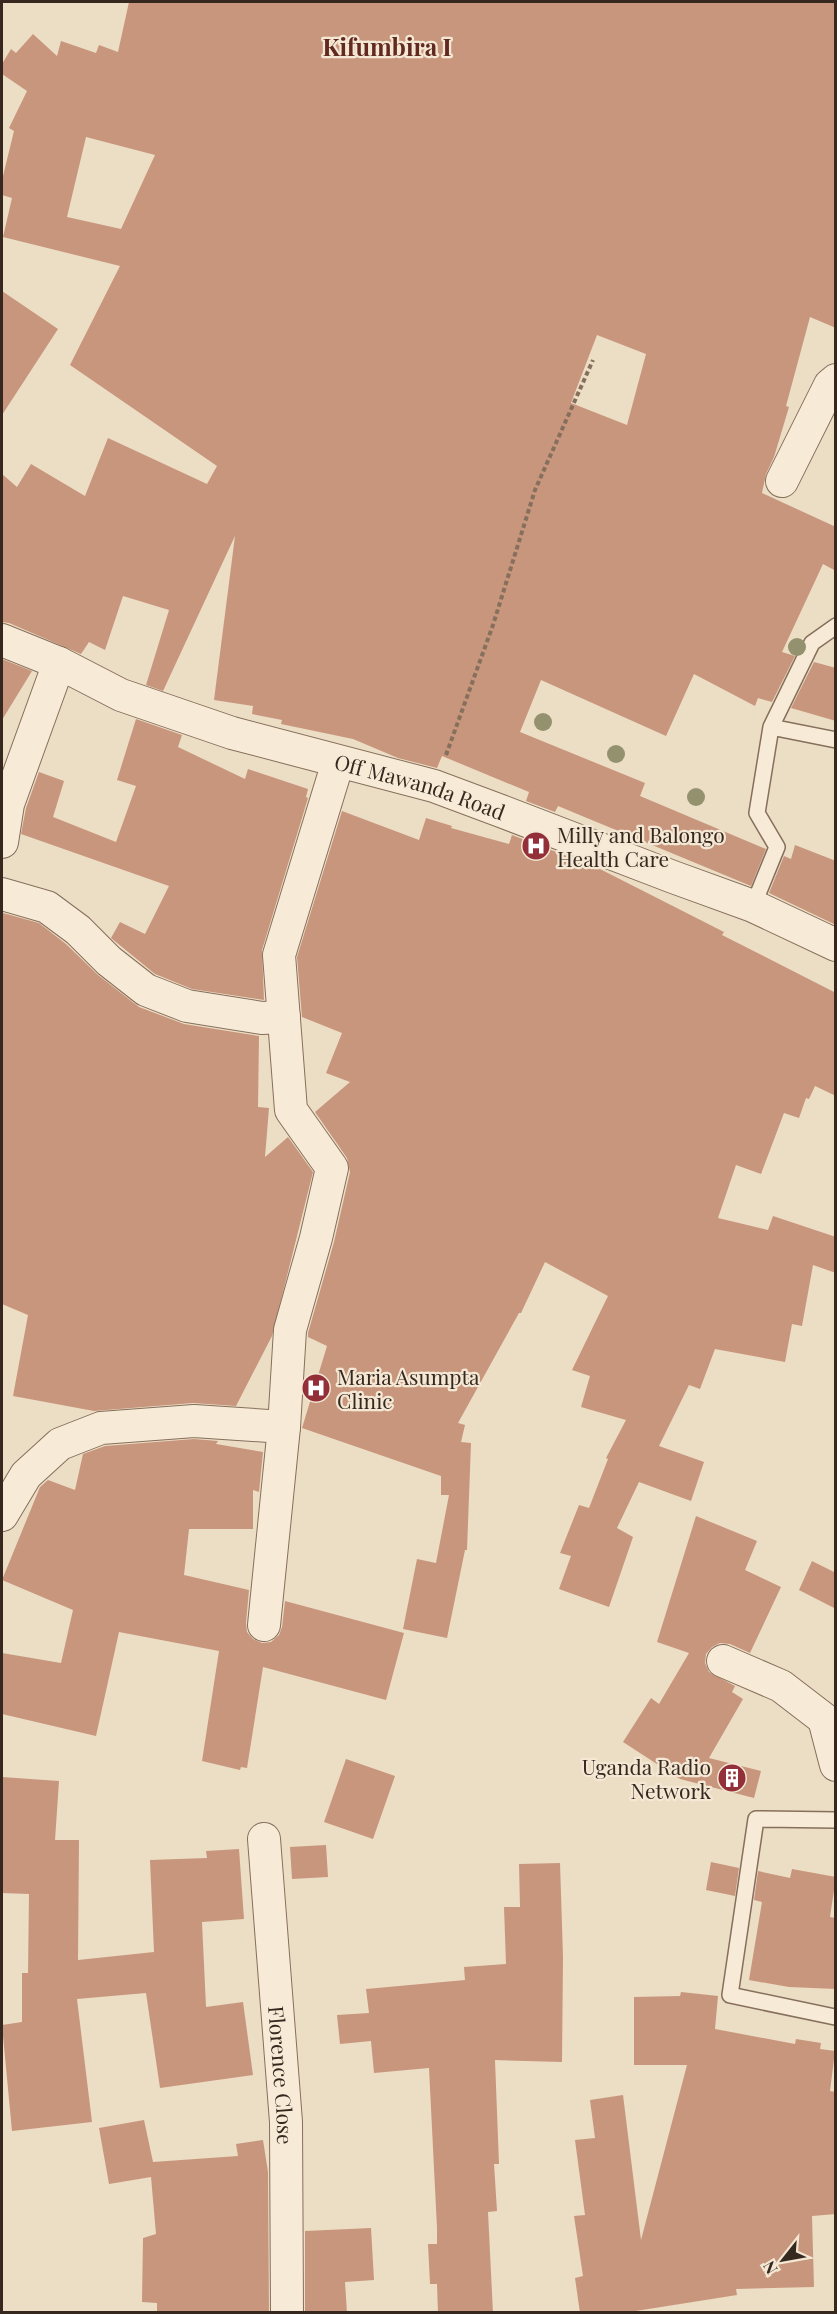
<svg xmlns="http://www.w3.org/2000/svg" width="837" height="2314" viewBox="0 0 837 2314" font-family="'Playfair Display',serif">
	<rect width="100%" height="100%" fill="#ecddc5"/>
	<path fill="#c8967c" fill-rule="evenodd" d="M129 2H836V328L810 317 786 406 789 407 774 457 766 474 762 493 836 527V571L823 564 782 652 795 656 772 702 758 698 755 706 694 674 666 736 541 680 520 732 645 783 640 796 766 849 751 886 558 806 555 812 526 801 529 792 442 756 437 768 398 758 353 739 281 724 282 720 252 714 253 706 214 700 235 536 163 691 146 685 169 610 123 596 105 650 89 642 81 654 9 623 2 622V474L17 487 31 464 85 496 108 438 207 484 217 466 70 365 120 266 3 237 12 198 2 195V180L14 131 9 128 27 91 2 74V64L11 49 16 53 33 34 57 56 61 41 96 53 99 45 118 52ZM86 137 155 155 121 229 67 217ZM597 335 646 354 627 425 571 403Z
		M2 291 58 329 2 415Z
		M2 659 32 671 2 720Z
		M814 662 836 668V721L791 708Z
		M136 719 182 735 178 747 245 779 248 769 308 789 306 797 308 798 262 950 264 1000 192 989 155 974 111 938 120 922 145 934 169 886 21 834 26 808 39 772 64 781 53 817 116 842 136 786 117 780Z
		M342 811 419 840 426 818 452 826 451 828 509 844 512 835 598 868 724 932 722 935 836 993V1096L815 1086 809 1099 806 1098 799 1118 784 1113 761 1174 736 1165 718 1218 768 1230 773 1216 836 1237V1273L813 1265 802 1326 792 1324 785 1362 715 1349 700 1389 689 1385 659 1446 704 1462 691 1501 639 1482 617 1528 633 1537 609 1607 559 1589 571 1556 560 1553 579 1505 589 1508 608 1459 606 1458 626 1420 581 1407 590 1376 572 1370 608 1296 545 1262 521 1313H519L458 1423 465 1425 461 1442 471 1443 467 1550H465L447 1638 403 1629 417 1559 436 1563 449 1495H441V1476L302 1428 327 1346 308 1337V1333L334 1242 350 1172 347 1158 315 1112 350 1082 326 1073 342 1033 302 1017 297 957Z
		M795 845 836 861V925L769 893 784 856 791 859Z
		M3 913 39 923 66 944 98 975 139 1007 184 1024 259 1036 258 1107 269 1108 265 1157 288 1137 313 1172 272 1336 236 1406 193 1403 94 1411 13 1396 28 1315 2 1304V916Z
		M194 1439 218 1441 216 1444 263 1452 259 1492 253 1490V1529H189L184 1575 249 1590 246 1623 247 1632 253 1639 262 1643 271 1642 279 1635 282 1627 285 1601 404 1633 386 1700 263 1667 247 1768 241 1767 240 1770 202 1761 219 1651 119 1632 96 1736 2 1714V1653L61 1663 73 1610 2 1580 40 1487 48 1480 75 1490 83 1454 105 1446Z
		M696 1516 757 1541 745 1570 781 1587 750 1653 730 1644 720 1643 712 1647 706 1654 705 1663 709 1672 735 1686 732 1692 743 1699 709 1758 761 1771 754 1798 680 1779 623 1742 651 1698 659 1704 689 1653 657 1642Z
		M812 1561 836 1573V1609L799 1590Z
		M346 1759 395 1776 373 1839 324 1822Z
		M2 1777 59 1781 55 1840H79L78 1960 154 1952 150 1860 207 1858 206 1851 239 1849 244 1919 202 1922 206 2007 243 2002 253 2075 160 2088 146 1993 77 1999 92 2122 12 2131 2 2025 22 2022V1973H28L29 1894 2 1893Z
		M326 1845 328 1877 292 1879 290 1847Z
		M711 1862 739 1868 735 1896 706 1890Z
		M560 1863 563 1957 562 2062 495 2060 499 2164H494L497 2211 488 2212 493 2313H438L437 2284H430L428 2244H437V2228L429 2068 374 2073 371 2041 340 2044 337 2015 369 2013 366 1989 465 1980 464 1967 506 1964 504 1907H520L519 1864Z
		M792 1869 836 1877 830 1917 836 1918V1989L789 1987 749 1980 762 1902 754 1900 758 1871 790 1878Z
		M681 1992 718 1996 715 2029 795 2044 796 2039 821 2043 820 2049 835 2051 830 2091 836 2092V2214L812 2216 814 2287 736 2289 737 2295 623 2313H580L575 2278 583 2276 574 2216 585 2215 575 2140 595 2138 590 2100 623 2095 641 2240 687 2065H634V1997L680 1996Z
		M144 2120 153 2162 238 2156 236 2144 263 2140 268 2172 269 2313H157V2303L142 2302 143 2238 156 2234 151 2177 109 2184 99 2128Z
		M371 2228 374 2280 345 2282 347 2313H305V2231Z"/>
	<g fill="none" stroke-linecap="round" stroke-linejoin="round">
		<g stroke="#866f5c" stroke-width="18">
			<path id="service" d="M771 727 836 740
				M753 906 777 847 757 813 771 727 812 643 836 626
				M835 2017 730 1995 756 1819 836 1820"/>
		</g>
		<g stroke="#866f5c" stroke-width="34">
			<g id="minor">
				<path d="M782 481 830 385 836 380"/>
				<path id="s1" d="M2 640 59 663 121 695 232 733 434 786 501 811 673 877 753 906 836 945"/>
				<path d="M2 842 8 804 59 663"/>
				<path d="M2 894 47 907 78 930 109 961 146 990 187 1006 262 1018 284 1017"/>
				<path d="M2 1515 26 1475 60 1444 101 1428 194 1421 284 1427"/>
				<path d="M264 1625 284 1427 290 1330 316 1238 332 1168 291 1110 279 955 338 762"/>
				<path d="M723 1661 781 1686 824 1719 836 1765"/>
				<path id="s2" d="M264 1839 286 2122 287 2312"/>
			</g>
		</g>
		<path stroke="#866f5c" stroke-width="4" stroke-dasharray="4.5 3" stroke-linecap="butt" d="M446 755 493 625 535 490 593 360"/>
		<use href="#service" stroke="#f7ebd7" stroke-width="15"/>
		<use href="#minor" stroke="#f7ebd7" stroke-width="32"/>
	</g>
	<g fill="#93916e">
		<circle cx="797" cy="647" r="9"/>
		<circle cx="543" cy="722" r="9"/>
		<circle cx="616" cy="754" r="9"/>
		<circle cx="696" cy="797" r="9"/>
	</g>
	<defs>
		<g id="hospital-disc" transform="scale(1.5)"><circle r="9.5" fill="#922f38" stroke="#f4e8d4"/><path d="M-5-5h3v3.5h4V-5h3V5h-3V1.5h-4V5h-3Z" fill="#fff"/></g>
		<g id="building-disc" transform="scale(1.5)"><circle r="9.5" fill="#922f38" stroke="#f4e8d4"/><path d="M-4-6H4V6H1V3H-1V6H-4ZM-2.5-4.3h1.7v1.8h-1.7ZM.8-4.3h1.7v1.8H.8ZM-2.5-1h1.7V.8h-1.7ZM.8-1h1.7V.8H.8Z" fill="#fff"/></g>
	</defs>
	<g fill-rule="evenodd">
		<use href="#hospital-disc" x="536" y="846"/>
		<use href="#hospital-disc" x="316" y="1388"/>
		<use href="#building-disc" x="732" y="1778"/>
	</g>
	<g text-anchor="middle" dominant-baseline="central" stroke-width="4.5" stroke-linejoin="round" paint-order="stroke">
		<g font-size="21" fill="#37281f" stroke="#f4e8d4">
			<text stroke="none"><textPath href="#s1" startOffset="444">Off Mawanda Road</textPath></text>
			<text stroke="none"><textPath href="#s2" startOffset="237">Florence Close</textPath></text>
		</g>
		<g font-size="21" fill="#37281f" stroke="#f4e8d4" text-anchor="start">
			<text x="557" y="834">Milly and Balongo<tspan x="557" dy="24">Health Care</tspan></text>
			<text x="337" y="1376">Maria Asumpta<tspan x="337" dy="24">Clinic</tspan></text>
			<text x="711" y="1766" text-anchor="end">Uganda Radio<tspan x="711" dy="24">Network</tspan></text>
		</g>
		<g font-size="24" font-weight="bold" fill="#612920" stroke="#f4e8d4">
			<text x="387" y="46">Kifumbira I</text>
		</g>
	</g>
	<rect width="837" height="2314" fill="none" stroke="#37281f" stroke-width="6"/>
	<g transform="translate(783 2260) rotate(239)" stroke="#f4e8d4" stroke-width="4.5" paint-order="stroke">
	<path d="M0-4.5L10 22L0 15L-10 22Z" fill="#37281f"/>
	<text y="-9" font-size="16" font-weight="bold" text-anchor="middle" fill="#37281f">N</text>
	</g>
</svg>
